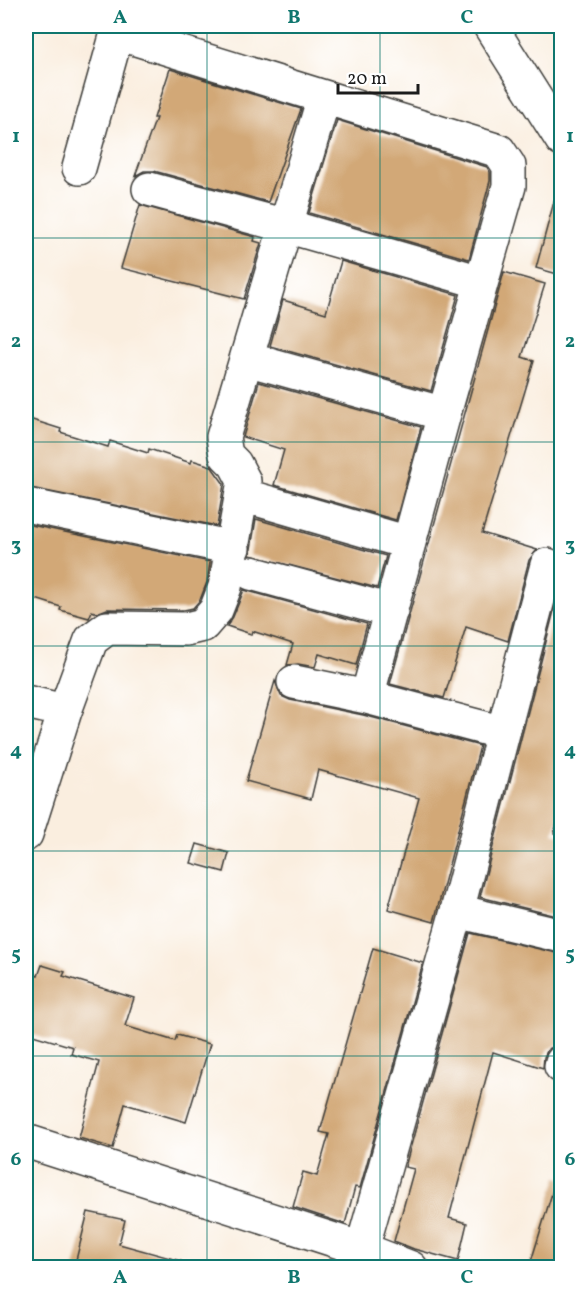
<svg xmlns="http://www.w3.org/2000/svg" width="587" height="1293" viewBox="0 0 587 1293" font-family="Vollkorn,serif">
	<rect width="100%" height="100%" fill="#fff"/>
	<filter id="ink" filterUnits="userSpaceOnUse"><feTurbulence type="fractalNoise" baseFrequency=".0167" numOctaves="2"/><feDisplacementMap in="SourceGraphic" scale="12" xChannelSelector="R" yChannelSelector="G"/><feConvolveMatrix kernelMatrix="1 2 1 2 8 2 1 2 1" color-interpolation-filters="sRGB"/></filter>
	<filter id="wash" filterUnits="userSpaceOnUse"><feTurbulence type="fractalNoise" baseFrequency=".008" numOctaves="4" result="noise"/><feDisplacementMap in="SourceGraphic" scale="24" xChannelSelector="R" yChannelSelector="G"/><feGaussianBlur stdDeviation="1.35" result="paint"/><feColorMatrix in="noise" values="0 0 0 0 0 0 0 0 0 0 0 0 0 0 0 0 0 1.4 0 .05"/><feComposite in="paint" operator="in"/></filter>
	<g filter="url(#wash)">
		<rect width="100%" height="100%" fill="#faeedf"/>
		<g id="blocks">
			<path fill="#d2a877" d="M170 69 301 109 268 202 154 171H144L135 176 156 118H154Z
				M337 120 487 167 490 172V181L469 259 309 213Z
				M555 198H561V275L536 268Z
				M140 205 255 237 254 241 261 243 244 299 121 268Z
				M341 261 458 295 431 391 270 346 283 300 326 313Z
				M504 272 545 284 522 357 534 361 482 533 537 550 529 560 508 641 466 627 444 698 390 684Z
				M259 382 421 427 396 520 274 485 284 450 243 437Z
				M26 418 61 429 60 432 108 447 110 441 148 453 149 449 191 463 192 460 211 466 224 484 217 526 26 487Z
				M256 519 386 556 377 588 250 555Z
				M26 524 210 562 207 582 200 600 193 608 184 610 107 609 97 613 92 611 89 618 60 610 61 607 26 596Z
				M561 584V810L554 833 561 835V917L480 897Z
				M244 590 367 624 356 665 319 654 315 667 298 664 287 665 293 644 252 631 251 634 227 626 233 617Z
				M275 681 281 696 290 700 363 715 480 746 434 922 388 909 419 798 318 770 311 799 246 781Z
				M197 844 229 853 224 872 191 863Z
				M470 933 561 954V1038L560 1044 548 1049 544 1057 543 1068 493 1052 449 1218 467 1223 458 1261 414 1249 394 1241 414 1169 405 1167Z
				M373 948 423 963 360 1188 355 1187 345 1224 293 1207 303 1172 317 1176 329 1134 320 1132Z
				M42 965 65 972 63 976 134 998 125 1026 175 1041 177 1035 210 1044 186 1122 125 1104 113 1148 79 1138 99 1062 71 1054 73 1047 26 1033V973L38 976Z
				M557 1177 561 1178V1268H529Z
				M88 1212 125 1220 119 1244 181 1261 180 1268H74Z"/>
		</g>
	</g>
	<g filter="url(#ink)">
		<use href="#blocks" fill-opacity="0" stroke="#3d3c39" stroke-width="1.5"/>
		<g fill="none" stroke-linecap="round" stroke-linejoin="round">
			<g stroke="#3d3c39" stroke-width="36">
				<path id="minor" d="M490 26 562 140
					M117 33 499 151 509 166V186L444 414 367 697
					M79 168 119 26
					M149 189 286 226 481 282
					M247 359 444 414
					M242 495 409 543
					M26 505 233 548
					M251 573 391 611
					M294 682 367 697 503 733 457 911 362 1249
					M26 702 65 711
					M503 733 547 565
					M26 834 65 711 91 640 107 628 186 629 203 625 216 610 225 587 244 481 235 464 226 455 223 437 324 97
					M457 911 562 936
					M561 1066 562 1062
					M26 1141 362 1249 411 1268"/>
			</g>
			<use href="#minor" stroke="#fff" stroke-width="33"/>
		</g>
	</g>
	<path fill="none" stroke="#0f766e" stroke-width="1.5" stroke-opacity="0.55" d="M207 26V1268M380 26V1268M26 238H562M26 442H562M26 646H562M26 851H562M26 1056H562"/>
	<rect width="587" height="1293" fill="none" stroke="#fff" stroke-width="66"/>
	<path d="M338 84v9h80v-9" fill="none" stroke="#1c1c1c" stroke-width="3"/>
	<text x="347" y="84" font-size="18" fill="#1c1c1c" stroke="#ffffff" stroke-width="4.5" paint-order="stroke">20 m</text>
	<rect x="33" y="33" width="521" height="1227" fill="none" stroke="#0f766e" stroke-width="2"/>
	<g font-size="20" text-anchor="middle" font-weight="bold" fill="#0f766e">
		<text x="120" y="23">A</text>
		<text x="294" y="23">B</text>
		<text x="467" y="23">C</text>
		<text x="16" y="142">1</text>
		<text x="570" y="142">1</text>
		<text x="16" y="347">2</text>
		<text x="570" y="347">2</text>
		<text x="16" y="551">3</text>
		<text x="570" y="551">3</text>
		<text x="16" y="756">4</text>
		<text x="570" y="756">4</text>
		<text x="16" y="960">5</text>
		<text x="570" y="960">5</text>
		<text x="16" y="1165">6</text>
		<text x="570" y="1165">6</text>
		<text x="120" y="1283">A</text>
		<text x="294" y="1283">B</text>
		<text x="467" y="1283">C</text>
	</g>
</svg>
